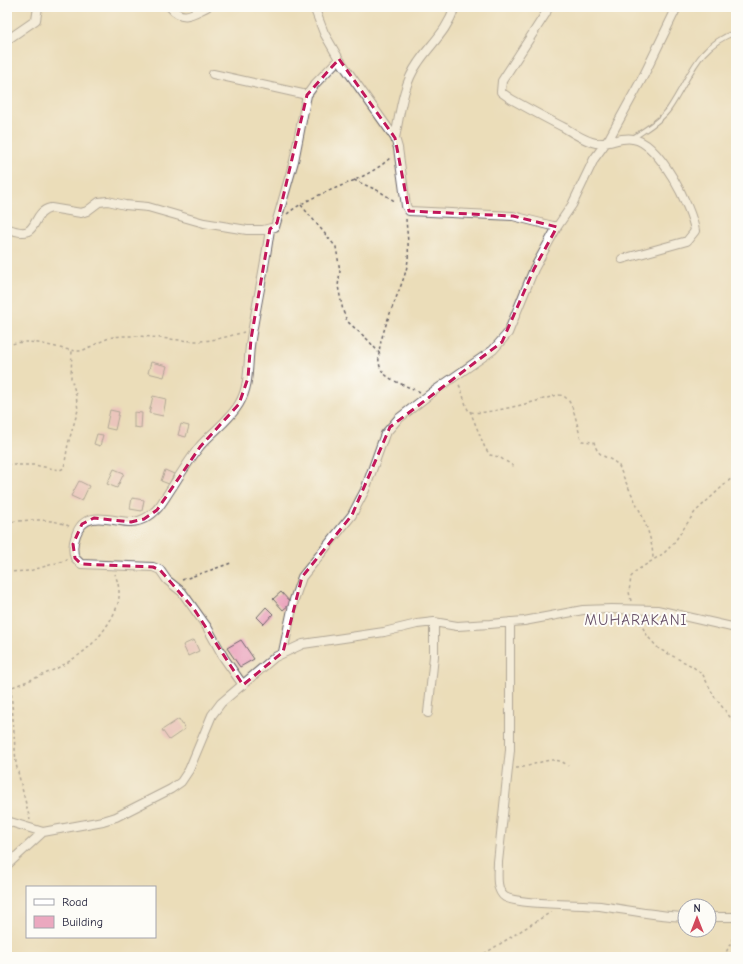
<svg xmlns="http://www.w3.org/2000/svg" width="743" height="964" viewBox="0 0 743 964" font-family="'Comic Neue',sans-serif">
	<rect width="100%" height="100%" fill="#fdfcf7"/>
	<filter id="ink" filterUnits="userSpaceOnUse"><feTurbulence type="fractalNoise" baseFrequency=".025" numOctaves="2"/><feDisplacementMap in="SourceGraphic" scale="8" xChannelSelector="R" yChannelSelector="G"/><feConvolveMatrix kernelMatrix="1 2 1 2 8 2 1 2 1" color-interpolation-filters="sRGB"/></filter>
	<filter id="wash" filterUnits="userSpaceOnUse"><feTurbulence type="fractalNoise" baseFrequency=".012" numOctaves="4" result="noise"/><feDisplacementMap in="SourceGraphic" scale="16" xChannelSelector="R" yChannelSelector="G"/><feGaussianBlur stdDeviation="0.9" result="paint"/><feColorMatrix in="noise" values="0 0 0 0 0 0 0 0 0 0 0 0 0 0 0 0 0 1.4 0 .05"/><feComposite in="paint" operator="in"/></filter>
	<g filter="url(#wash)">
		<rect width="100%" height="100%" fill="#ebddb9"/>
		<g id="blocks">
			<path fill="#eba8bf" d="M151 362 167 366 164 377 148 373Z
				M153 396 166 399 163 416 149 413Z
				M110 410 119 412 115 430 106 428Z
				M134 412 142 413 141 428 134 427Z
				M181 424 189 426 186 437 178 435Z
				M97 434 103 435 100 446 94 444Z
				M114 469 124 473 117 488 107 484Z
				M165 470 174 474 169 484 161 481Z
				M79 481 89 486 82 501 71 496Z
				M132 498 144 500 142 511 130 509Z
				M281 592 291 603 283 610 273 599Z
				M266 607 273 614 264 624 257 617Z
				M194 640 199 651 188 656 183 645Z
				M241 640 254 659 240 667 227 648Z
				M179 719 185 729 169 740 162 730Z"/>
		</g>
	</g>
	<g filter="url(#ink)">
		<use href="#blocks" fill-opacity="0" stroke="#686367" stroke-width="1"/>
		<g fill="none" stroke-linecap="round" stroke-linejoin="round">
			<g stroke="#686367" stroke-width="6">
				<path id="service" d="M633 138C644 130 661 121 669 109 691 77 695 47 736 32"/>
			</g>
			<g stroke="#686367" stroke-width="10">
				<path id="minor" d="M170 7C183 22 192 14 207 7
					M314 7 324 33 339 59 395 138 398 148 406 206 409 211 513 216 557 227
					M548 7 546 13 502 81 501 92 511 99C529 109 547 119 565 128 573 133 582 139 592 142 606 147 619 136 633 139 659 142 692 208 695 231L687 241 622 259
					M7 40 36 20 38 7
					M213 74 307 95
					M395 138C400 113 403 84 418 63 432 42 446 33 455 7
					M7 228C42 243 28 213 51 208L81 213 87 211 99 202 108 201 125 205 148 207 204 223 247 230H263L275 227 294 161 307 95 315 84 339 59
					M510 622V750L498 862C498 872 495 890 505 897 519 905 580 904 600 906 628 910 656 916 685 917
					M283 652 294 600 302 577 352 515 365 490 385 434 398 419 434 391 493 350 508 333 534 269 557 227 572 205 594 159 610 137 644 75 677 7
					M243 685 224 658 207 627 182 592 167 580 160 570 153 567 81 564 75 558C72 550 73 543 76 535 85 508 112 522 131 522 143 522 155 513 161 504 174 485 186 464 200 446 212 432 229 421 239 404 251 384 247 361 251 339 257 302 265 266 270 229
					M428 713 434 656V622
					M7 821 43 832
					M7 865 43 832 103 821 116 817 171 789 181 782 189 770 212 715 221 703 275 657 303 644 384 632 417 624 434 622 457 626 490 624 524 621 583 610 611 609 657 610 736 628
					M709 917H736"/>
			</g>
			<path stroke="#686367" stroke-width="1.5" stroke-dasharray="3 3" stroke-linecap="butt" d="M354 180 379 191 396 202
				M301 205 336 247 340 271 338 286 343 311 347 321 368 340 380 354
				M287 214C317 189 361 185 390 158
				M406 219C407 234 410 252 407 266 403 289 370 347 381 369 387 381 408 386 420 392
				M7 346C31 335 55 350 79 351 85 351 103 339 113 337 142 333 170 341 199 341 213 341 230 336 244 332
				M459 385C463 391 465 407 469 411 478 418 545 399 557 395 575 393 576 428 582 441L594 442C598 460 610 455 619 466 630 496 653 526 653 560
				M470 411 485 448 490 455 499 457 515 467
				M7 465H34L60 470 64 468 68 444 78 410 76 395 71 378 72 349
				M7 522C29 520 50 517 71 527
				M7 572 29 571 67 560
				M182 580 231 563
				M631 601 629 592 631 577 636 571 664 553 673 544 695 512 736 474
				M637 617 648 637 659 649 692 666 703 675 714 696 736 725
				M11 688 16 764 30 820
				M7 689C46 674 85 661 108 624 114 614 120 604 119 592 119 586 117 580 115 574
				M516 768C535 767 553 752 568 766
				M479 957 551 912
				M724 957 736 931"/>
			<use href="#service" stroke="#fff" stroke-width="4"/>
			<use href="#minor" stroke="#fff" stroke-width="8"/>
		</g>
	</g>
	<path d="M0 0H743V964H0ZM339 59 395 138 409 211 513 216 557 227 534 269 502 342 390 427 352 515 302 577 283 652 243 685 194 609 160 570 153 567 81 564 75 558 73 544 82 524 94 518 131 522 144 519 157 510 200 447 239 404 248 378 251 339 270 229 277 223 307 95Z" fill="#ebddb9" fill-opacity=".55" fill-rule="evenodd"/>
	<path fill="none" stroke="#c2185b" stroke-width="3" stroke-dasharray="8 5" stroke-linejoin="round" d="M339 59 395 138 409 211 513 216 557 227 534 269 502 342 390 427 352 515 302 577 283 652 243 685 194 609 160 570 153 567 81 564 75 558 73 544 82 524 94 518 131 522 144 519 157 510 200 447 239 404 248 378 251 339 270 229 277 223 307 95Z"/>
	<g text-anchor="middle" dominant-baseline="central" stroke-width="4" stroke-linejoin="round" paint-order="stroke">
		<g font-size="15" letter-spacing="1" fill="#685169" stroke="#fdfcf7">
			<text x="636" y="620">MUHARAKANI</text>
		</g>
	</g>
	<rect width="743" height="964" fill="none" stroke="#fdfcf7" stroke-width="24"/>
	<rect x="26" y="886" width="130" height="52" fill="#fdfcf7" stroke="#a5a5ac"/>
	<rect x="34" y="899" width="20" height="6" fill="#ffffff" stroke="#a5a5ac"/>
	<text x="62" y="906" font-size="12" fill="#22223b">Road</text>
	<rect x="34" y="916" width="20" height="12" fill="#eba8bf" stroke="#a5a5ac"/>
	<text x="62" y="926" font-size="12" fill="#22223b">Building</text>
	<g transform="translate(697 918)"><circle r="19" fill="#fdfcf7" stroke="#a5a5ac"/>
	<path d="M0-3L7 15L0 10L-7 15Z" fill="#d1495b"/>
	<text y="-6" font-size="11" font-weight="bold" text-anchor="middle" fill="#22223b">N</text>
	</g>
</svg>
